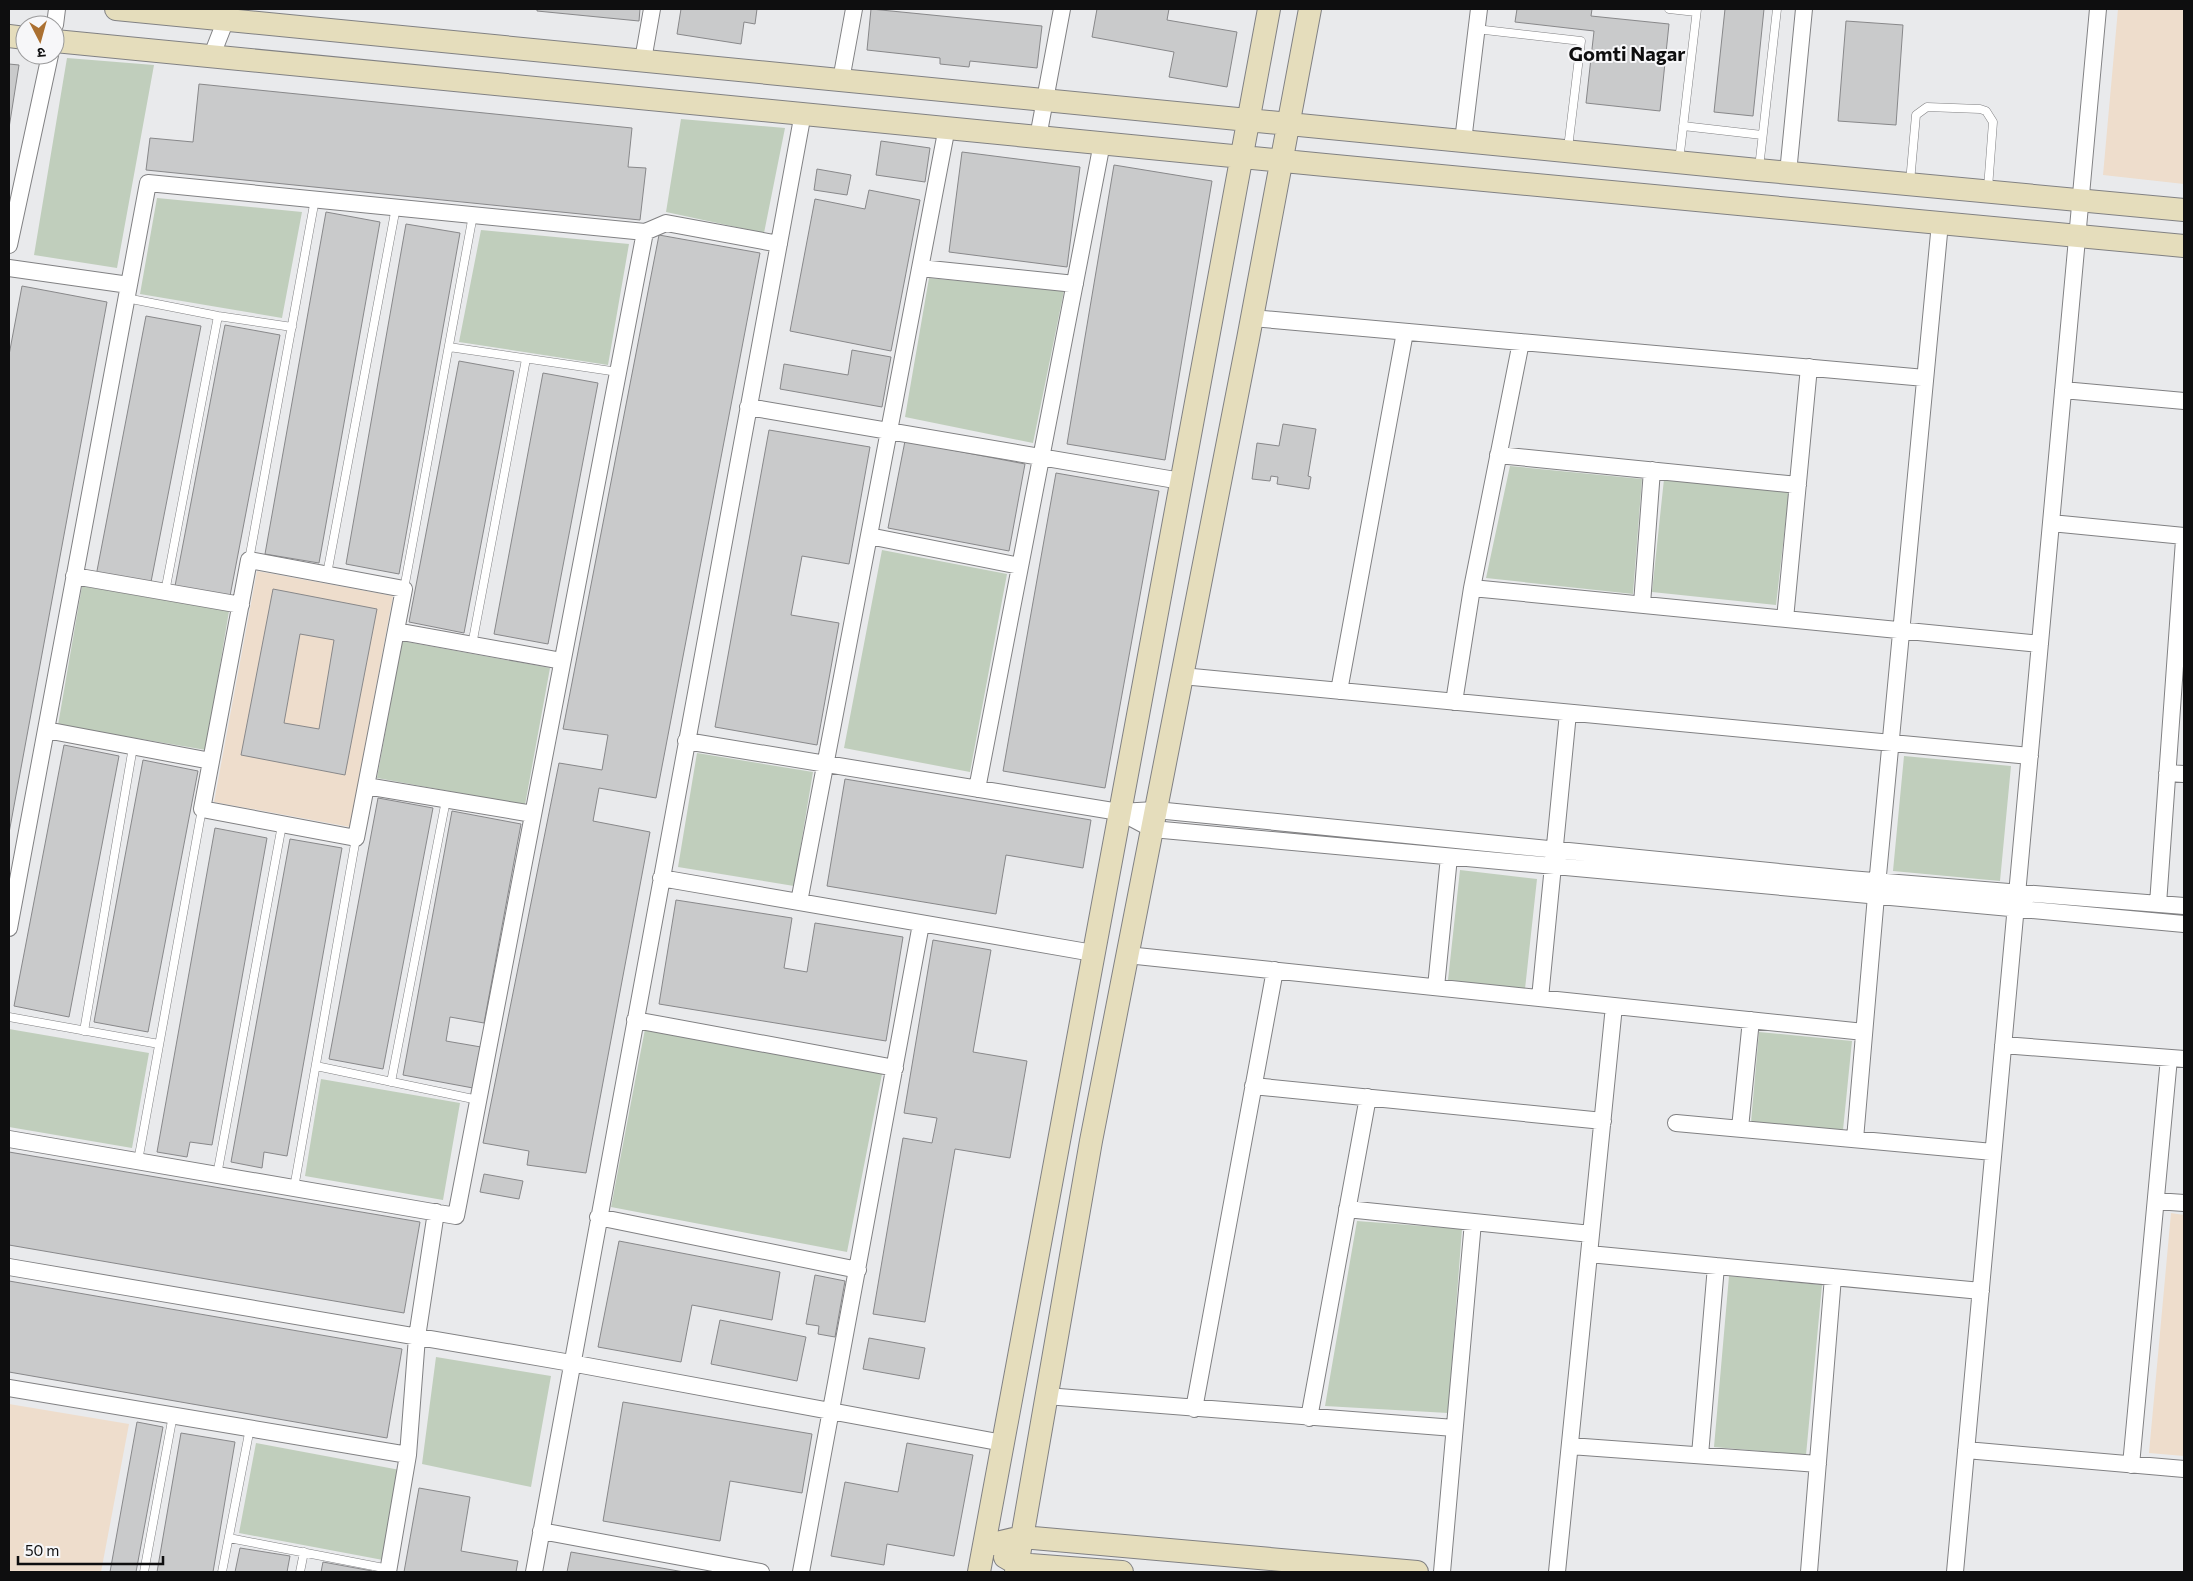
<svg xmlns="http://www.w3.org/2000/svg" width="2193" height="1581" viewBox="0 0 2193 1581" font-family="Commissioner,'Noto Sans Devanagari',sans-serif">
	<rect width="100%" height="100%" fill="#e9eaec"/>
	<path fill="#edc" d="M2118 9H2184V184L2103 175Z
		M257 571 393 596 350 827 214 802Z
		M2171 1213 2184 1215V1456L2149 1453Z
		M9 1404 129 1424 101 1572H9Z"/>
	<path fill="#c0cebc" d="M67 58 154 65 117 268 34 255Z
		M681 119 785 128 764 233 666 212Z
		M157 198 302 212 282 318 140 294Z
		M481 230 629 244 608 365 459 342Z
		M929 278 1064 291 1033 443 905 417Z
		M1510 466 1642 479 1633 594 1486 578Z
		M1664 479 1789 492 1776 605 1652 592Z
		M882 550 1007 574 970 772 844 748Z
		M82 586 229 611 206 750 58 725Z
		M402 641 550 668 525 805 377 778Z
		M697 753 813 772 794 886 678 867Z
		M1904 756 2011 766 2000 881 1893 871Z
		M1460 870 1537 879 1525 989 1448 980Z
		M9 1029 149 1053 132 1148 9 1127Z
		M645 1029 882 1074 847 1252 611 1207Z
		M1759 1032 1852 1041 1843 1130 1751 1122Z
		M321 1079 460 1103 443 1200 305 1176Z
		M1357 1221 1462 1229 1448 1413 1325 1406Z
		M1729 1276 1822 1285 1806 1455 1714 1447Z
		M436 1357 551 1376 531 1487 422 1464Z
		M256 1443 400 1470 383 1560 239 1533Z"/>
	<path fill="#c9cacb" stroke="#88888a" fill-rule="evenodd" d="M537 9H640L639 21 537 11Z
		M681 9H757L755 24 744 22 741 44 677 34Z
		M871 9 1042 26 1037 68 970 61 969 67 940 64V58L867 50Z
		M1097 9H1169L1167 20 1237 32 1227 87 1169 77 1174 52 1092 37Z
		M1517 9H1592L1591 16 1669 24 1660 111 1586 103 1594 31 1515 22Z
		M1725 9H1764L1753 116 1714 112Z
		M1846 21 1903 25 1896 125 1838 121Z
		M9 64 19 65 9 128Z
		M199 84 632 128 628 167 646 168 640 220 146 170 150 138 193 142Z
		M881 141 930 148 925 182 876 175Z
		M962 152 1080 167 1067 267 949 252Z
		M1114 165 1212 181 1165 460 1067 444Z
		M817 169 851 175 847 195 814 190Z
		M869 190 920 200 891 351 790 331 815 199 865 209Z
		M326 212 380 222 319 563 265 554Z
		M406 224 460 233 399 574 346 564Z
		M659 235 760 253 656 798 599 788 593 821 650 832 586 1173 527 1165 529 1151 483 1143 559 763 602 770 608 735 563 729Z
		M22 286 107 302 9 833V355Z
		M146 316 201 326 150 587 96 576Z
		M225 325 280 335 230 596 175 586Z
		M852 350 891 357 882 407 780 389 784 364 848 375Z
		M459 361 514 371 464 633 409 622Z
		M543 373 598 383 548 644 494 634Z
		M1283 424 1316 429 1308 476 1311 477 1309 489 1277 484 1278 477 1271 476 1270 481 1252 479 1257 443 1279 446Z
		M769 430 870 447 849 564 802 556 791 615 839 623 817 745 715 727Z
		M905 441 1025 464 1009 551 888 528Z
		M1056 473 1159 491 1105 788 1003 771Z
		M273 589 377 609 345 775 241 755ZM300 634 334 640 319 729 284 723Z
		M64 745 119 756 69 1017 14 1006Z
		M143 760 198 771 148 1032 94 1022Z
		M845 779 1091 820 1083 868 1006 855 996 914 827 886Z
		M378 798 433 808 383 1069 329 1059Z
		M452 811 521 824 484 1023 450 1017 446 1041 481 1047 473 1088 403 1075Z
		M215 828 267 838 212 1145 190 1142 187 1157 157 1152Z
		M290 839 342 848 287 1156 264 1152 262 1168 231 1162Z
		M676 900 792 918 784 968 807 972 815 923 903 937 886 1041 659 1004Z
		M933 940 991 950 973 1052 1027 1061 1010 1158 955 1149 925 1322 873 1314 903 1138 932 1143 937 1118 904 1113Z
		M9 1152 420 1222 404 1313 9 1245Z
		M484 1174 523 1181 519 1199 480 1192Z
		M619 1241 780 1272 772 1320 692 1305 681 1362 598 1347Z
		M815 1275 845 1281 835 1337 818 1334 819 1326 806 1324Z
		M9 1281 402 1349 387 1438 9 1372Z
		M720 1320 806 1337 797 1381 711 1364Z
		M869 1338 925 1348 919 1379 863 1369Z
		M623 1402 812 1434 802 1493 730 1481 720 1541 603 1521Z
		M137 1422 163 1427 136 1572H110Z
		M181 1433 235 1442 213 1572H157Z
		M907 1443 973 1455 954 1556 887 1544 884 1565 831 1556 845 1482 898 1492Z
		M419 1488 470 1497 461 1551 518 1561 516 1572H404Z
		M240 1548 290 1556 287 1572H235Z
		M571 1552 684 1572H567Z
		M323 1562 372 1571V1572H321Z"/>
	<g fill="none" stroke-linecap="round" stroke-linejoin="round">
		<g stroke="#818183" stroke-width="9">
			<path id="lane" d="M1669 9 1696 12
				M1476 29 1581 41 1568 148
				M1683 126 1762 135
				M1679 161 1697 9
				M1759 168 1777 9
				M1910 182 1916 115 1927 107 1980 109 1986 111 1993 122 1988 188
				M126 298 218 316 292 327
				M449 347 618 372
				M249 560 315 199
				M327 574 396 207
				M404 589 473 215
				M165 592 218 316
				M472 645 526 359
				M9 1017 159 1044
				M84 1031 133 747
				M316 1066 478 1100
				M391 1082 446 800
				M138 1161 202 809
				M217 1175 282 825
				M294 1188 356 838
				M229 1538 389 1569
				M144 1572 173 1415
				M222 1572 250 1428
				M300 1572 304 1552"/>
		</g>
		<g stroke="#818183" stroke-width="18">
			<path id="street" d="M55 25 57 9
				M212 55 230 9
				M643 60 652 9
				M841 80 854 9
				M1038 137 1062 9
				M1463 141 1479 9
				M1788 173 1804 9
				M9 245 50 55
				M9 268 129 285
				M920 268 1075 284
				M1252 318 1925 378
				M2063 390 2184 401
				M748 407 1181 481
				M1498 455 1798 485
				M2051 523 2184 536
				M869 536 1020 566
				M249 560 404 589 356 838 202 809Z
				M74 576 241 605
				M1472 588 2040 644
				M1642 604 1652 470
				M1785 619 1809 367
				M396 631 562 661
				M1182 676 2030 756
				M1339 691 1405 332
				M1454 702 1472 588 1521 342
				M46 730 211 761
				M686 741 1119 812 1156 810 1849 879 2184 906
				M2167 773 2184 774
				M366 786 533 814
				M977 789 1102 143
				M1120 812 1152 829 2184 924
				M661 878 1093 953
				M799 902 947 127
				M2158 904 2184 540
				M9 928 148 183 645 232 666 223 779 244
				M1127 955 1864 1032
				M1436 987 1449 857
				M1540 998 1568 713
				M635 1020 895 1068
				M2003 1045 2184 1059
				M1253 1086 1603 1121
				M1676 1123 1993 1152
				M1740 1128 1751 1020
				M9 1139 456 1216 645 232
				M1855 1139 1876 896 1940 223
				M2156 1201 2184 1203
				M1347 1209 1591 1234
				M598 1217 858 1270
				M1589 1254 1981 1291
				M9 1267 571 1363 1003 1443
				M9 1388 408 1455
				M1046 1396 1454 1428
				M1194 1409 1275 970
				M1309 1418 1368 1097
				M1570 1446 1818 1464
				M1966 1450 2184 1469
				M1700 1455 1716 1266
				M2131 1465 2169 1058
				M541 1531 761 1572
				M388 1572 408 1455 417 1337 436 1212
				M534 1572 803 113
				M801 1572 921 924
				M1442 1572 1473 1222
				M1557 1572 1614 1006
				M1809 1572 1833 1277
				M1955 1572 2098 9"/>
		</g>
		<g stroke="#818183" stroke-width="24">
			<path id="secondary" d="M116 9 1758 170 2184 210
				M9 36 25 38
				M55 41 1325 165 2184 246
				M984 1546 1022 1537 1417 1572
				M1005 1557 1017 1564 1122 1572
				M979 1572 1269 9
				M1016 1572 1091 1141 1248 339 1310 9"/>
		</g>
		<use href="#lane" stroke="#fff" stroke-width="8"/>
		<use href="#street" stroke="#fff" stroke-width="16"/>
		<use href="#secondary" stroke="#e5ddbc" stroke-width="22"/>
	</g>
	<g text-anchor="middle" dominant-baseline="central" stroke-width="4" stroke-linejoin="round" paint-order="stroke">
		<g font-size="20" font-weight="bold" fill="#0e0e0f" stroke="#f7f7f9">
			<text x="1627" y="53">Gomti Nagar</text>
		</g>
	</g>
	<rect width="2193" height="1581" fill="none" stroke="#0e0e0f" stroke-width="20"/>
	<g transform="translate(40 40) rotate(174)"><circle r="24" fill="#f7f7f9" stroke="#9a9a9b"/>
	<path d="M0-4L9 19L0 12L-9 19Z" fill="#ab7031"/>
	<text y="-8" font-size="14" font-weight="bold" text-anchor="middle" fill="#0e0e0f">उ</text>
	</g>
	<path d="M18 1556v8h145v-8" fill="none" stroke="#0e0e0f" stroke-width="2.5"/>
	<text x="25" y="1556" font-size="15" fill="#0e0e0f" stroke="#f7f7f9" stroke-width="4" paint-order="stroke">50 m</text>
</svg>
